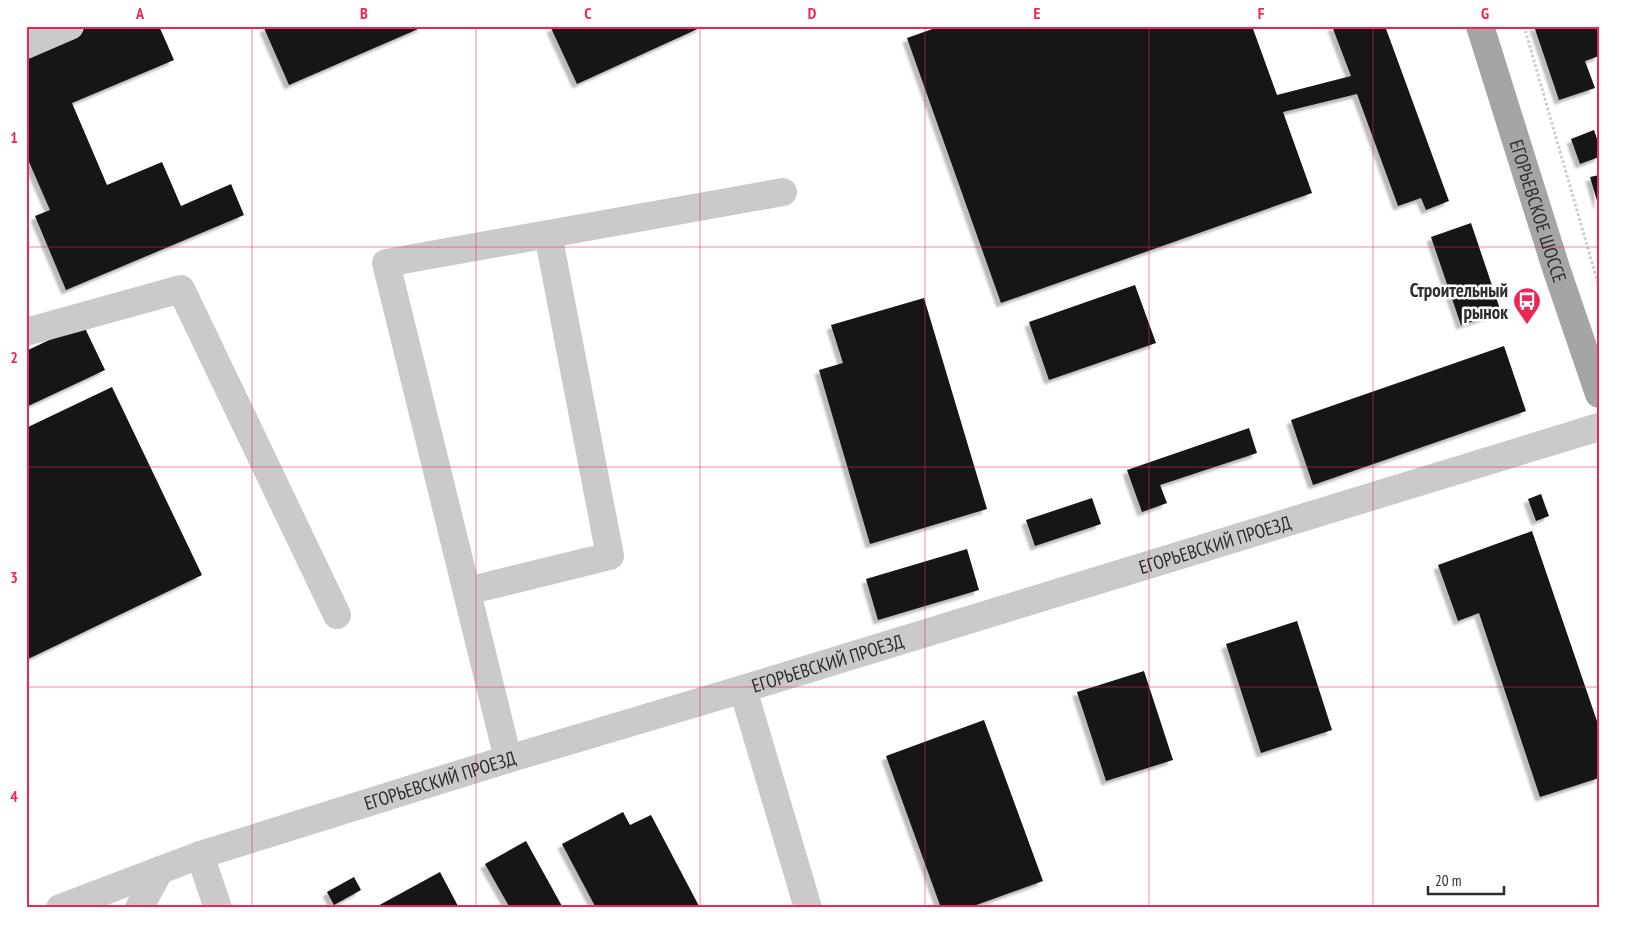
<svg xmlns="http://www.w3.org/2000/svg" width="1625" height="934" viewBox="0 0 1625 934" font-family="'PT Sans Narrow',sans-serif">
	<defs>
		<filter id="shadow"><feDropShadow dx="-4.5" dy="4.5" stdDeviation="1" flood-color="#0004"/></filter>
	</defs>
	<rect width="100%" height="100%" fill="#fff"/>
	<path fill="#141414" filter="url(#shadow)" d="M91 26H159L174 60 72 103 107 185 162 162 181 206 231 184 244 215 66 290 35 216 50 210 26 155V53Z
		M269 26H425L289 85 264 28Z
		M555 26H704L577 84 551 28Z
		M941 26H1252L1277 95 1351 76 1332 26H1385L1449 201 1426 210 1421 198 1398 206 1357 94 1283 112 1312 193 1001 303 907 38Z
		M1534 26H1599V56L1585 61 1595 88 1559 100Z
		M1594 130 1599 145V157L1580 164 1571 139Z
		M1599 175V204H1598L1590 177Z
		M1471 223 1501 312 1461 325 1431 237Z
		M1135 285 1156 343 1049 380 1029 322Z
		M924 298 987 509 870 544 819 370 843 363 831 325Z
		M83 324 105 370 26 407V351Z
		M1504 346 1526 411 1313 485 1291 420Z
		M112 387 202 575 26 660V428Z
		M1249 428 1257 453 1160 485 1167 503 1142 512 1127 470Z
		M1541 494 1549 516 1536 521 1528 499Z
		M1092 498 1101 524 1035 546 1026 520Z
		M1532 531 1599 727V778L1540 797 1479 613 1458 621 1438 565Z
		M967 549 979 590 878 620 866 579Z
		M1297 621 1332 730 1261 753 1226 644Z
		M1144 671 1173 760 1106 781 1077 692Z
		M984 720 1043 881 968 908H941L886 756Z
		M623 812 630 825 651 815 700 908H596L562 844Z
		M526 841 563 908H510L485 864Z
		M440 872 459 908H374Z
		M354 877 361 890 334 905 327 892Z"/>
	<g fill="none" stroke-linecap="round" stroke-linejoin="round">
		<path stroke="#cacaca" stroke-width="3" stroke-dasharray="2.5 2.5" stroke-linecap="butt" d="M1524 26 1599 287"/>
		<g stroke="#cacaca" stroke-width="28">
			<path d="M26 45 70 26"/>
			<path d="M26 332 181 289 337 615"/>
			<path d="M467 591 610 556 548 234"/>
			<path d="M743 689 808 908"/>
			<path d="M508 759 386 263 783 192"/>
			<path d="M200 855 218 908"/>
			<path id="s1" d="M60 908 200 855 508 759 743 689 1599 427"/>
			<path d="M139 908 160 870"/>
		</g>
		<path stroke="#a5a5a5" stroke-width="28" id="s2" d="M1480 26 1556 268 1599 394"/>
	</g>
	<path fill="none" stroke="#ee2656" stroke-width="1" stroke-opacity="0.55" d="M252 26V908M476 26V908M700 26V908M925 26V908M1149 26V908M1373 26V908M26 247H1599M26 467H1599M26 687H1599"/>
	<defs>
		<g id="bus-pin" transform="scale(1.4375)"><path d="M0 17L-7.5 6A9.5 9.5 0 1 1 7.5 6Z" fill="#ee2656" stroke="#fff"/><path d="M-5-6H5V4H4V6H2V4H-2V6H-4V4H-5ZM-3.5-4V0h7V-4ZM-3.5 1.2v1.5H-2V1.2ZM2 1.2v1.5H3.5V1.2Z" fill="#fff"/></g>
	</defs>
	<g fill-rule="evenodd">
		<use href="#bus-pin" x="1527" y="301"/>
	</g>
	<g text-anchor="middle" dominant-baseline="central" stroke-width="5" stroke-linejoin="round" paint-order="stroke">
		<g font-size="19" fill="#2d2d2d" stroke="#fff">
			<text stroke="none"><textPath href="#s2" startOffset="194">ЕГОРЬЕВСКОЕ ШОССЕ</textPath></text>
			<text stroke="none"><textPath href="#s1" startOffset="1211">ЕГОРЬЕВСКИЙ ПРОЕЗД</textPath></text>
			<text stroke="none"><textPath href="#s1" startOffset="806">ЕГОРЬЕВСКИЙ ПРОЕЗД</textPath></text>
			<text stroke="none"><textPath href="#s1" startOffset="401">ЕГОРЬЕВСКИЙ ПРОЕЗД</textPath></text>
		</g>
		<g font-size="19" font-weight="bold" fill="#2d2d2d" stroke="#fff" text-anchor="end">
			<text x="1508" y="290">Строительный<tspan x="1508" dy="22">рынок</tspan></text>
		</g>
	</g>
	<rect width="1625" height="934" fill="none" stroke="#ffffff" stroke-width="55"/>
	<path d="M1428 886v8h76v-8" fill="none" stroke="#2d2d2d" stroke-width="2.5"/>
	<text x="1435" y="886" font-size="15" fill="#2d2d2d" stroke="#ffffff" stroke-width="4" paint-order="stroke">20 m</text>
	<rect x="28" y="28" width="1570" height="878" fill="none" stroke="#ee2656" stroke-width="2"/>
	<g font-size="16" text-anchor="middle" font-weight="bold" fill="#ee2656">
		<text x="140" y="19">A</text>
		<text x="364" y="19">B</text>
		<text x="588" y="19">C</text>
		<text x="812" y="19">D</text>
		<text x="1037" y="19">E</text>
		<text x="1261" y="19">F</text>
		<text x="1485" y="19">G</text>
		<text x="14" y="143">1</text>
		<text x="14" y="363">2</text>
		<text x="14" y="583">3</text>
		<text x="14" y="802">4</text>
	</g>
</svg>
